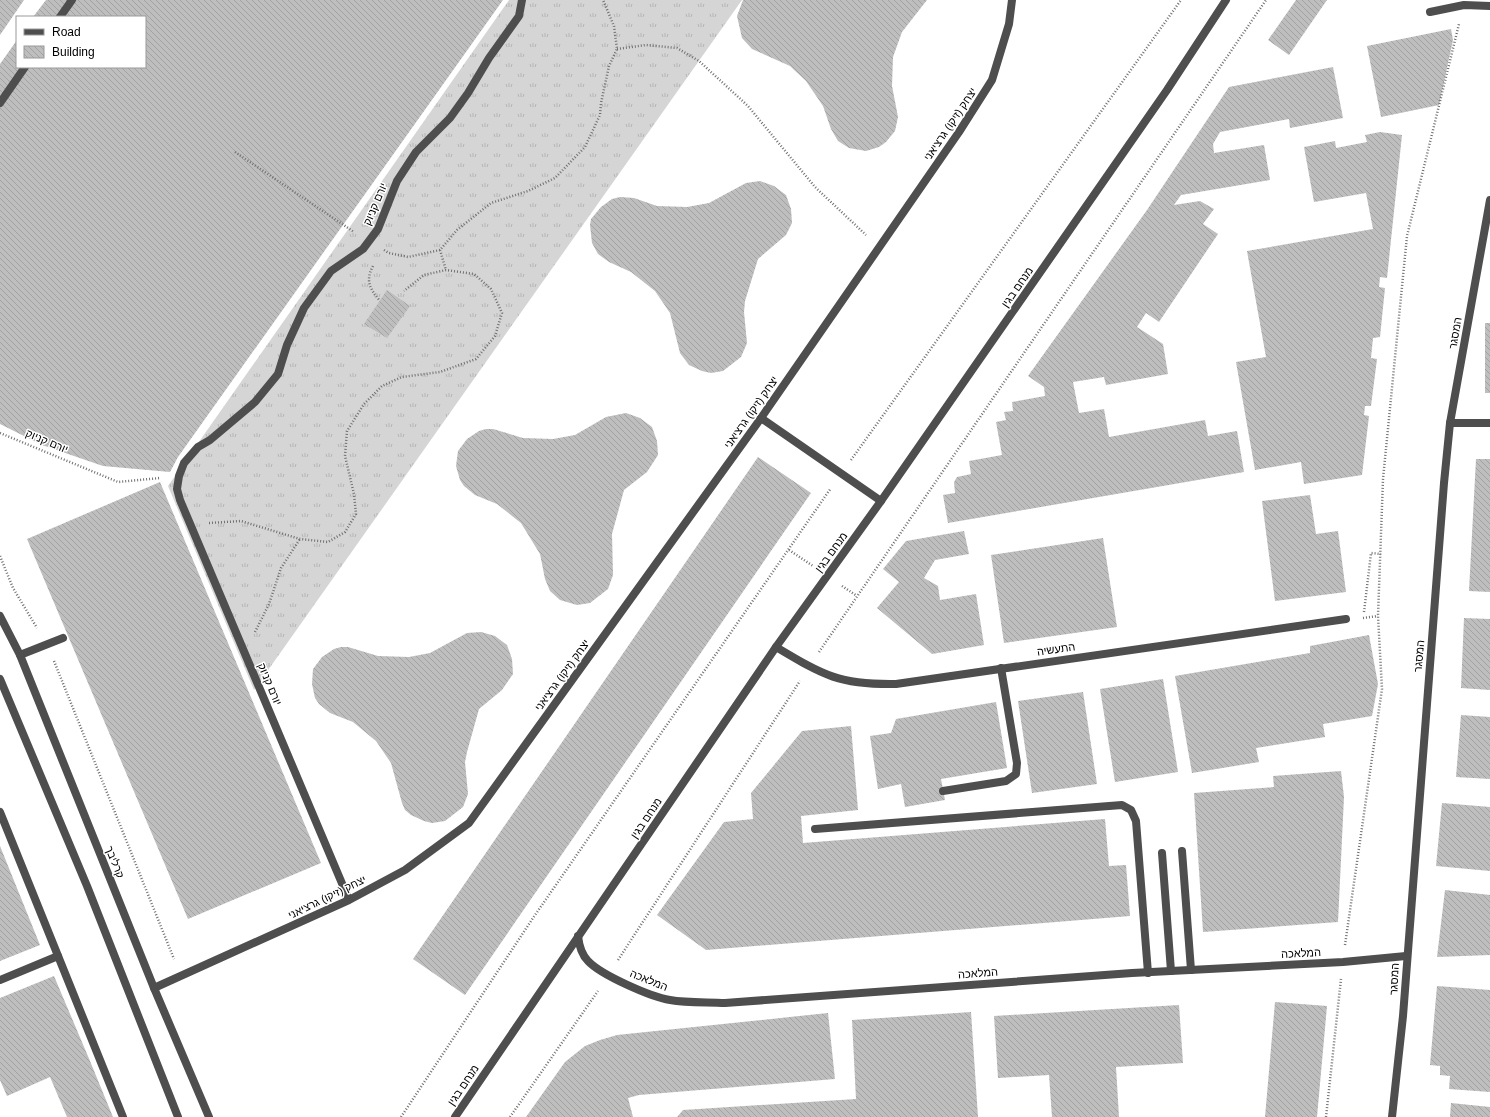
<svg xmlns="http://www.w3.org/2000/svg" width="1490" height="1117" viewBox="0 0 1490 1117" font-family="Helvetica,Heebo,sans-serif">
	<defs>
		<pattern id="grass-tufts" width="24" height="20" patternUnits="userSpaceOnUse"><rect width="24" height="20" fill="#d5d5d5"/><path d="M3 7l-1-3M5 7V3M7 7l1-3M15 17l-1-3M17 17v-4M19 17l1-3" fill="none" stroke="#b5b5b5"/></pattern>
		<pattern id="building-back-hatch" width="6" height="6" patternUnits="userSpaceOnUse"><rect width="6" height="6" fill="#bebebe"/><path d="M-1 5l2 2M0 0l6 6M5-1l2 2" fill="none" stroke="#a2a2a2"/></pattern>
	</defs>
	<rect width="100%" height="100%" fill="#fff"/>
	<path fill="url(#grass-tufts)" d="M509 0H742L254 690 168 486Z"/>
	<path fill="url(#building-back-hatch)" d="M0 0H24L0 35Z
		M46 0H503L178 457 170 472 103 466 42 445 0 424V64L17 40V67H145V17H33Z
		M743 0H927L902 32 893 57 892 86 898 117 895 131 886 142 879 147 866 151 849 148 838 141 831 129 823 106 806 81 790 66 752 49 742 38 737 16Z
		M1296 0H1327L1289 55 1268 40Z
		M1451 29 1453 40 1439 105 1381 117 1367 46Z
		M1333 67 1343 118 1290 128 1289 119 1220 132 1213 144 1214 153 1264 145 1270 180 1181 195 1174 205 1200 201 1214 209 1203 224 1218 234 1159 322 1146 313 1137 327 1163 344 1168 374 1106 385 1104 377 1073 382 1079 413 1104 409 1109 437 1205 420 1208 436 1237 431 1244 472 948 523 943 495 955 493 954 482 957 477 971 474 969 461 1002 455 996 422 1006 420 1004 412 1013 411 1012 402 1045 396 1044 387 1028 376 1147 210 1229 87Z
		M1380 132 1402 135 1387 278 1380 277 1379 287 1385 288 1380 337 1373 338 1371 358 1377 359 1371 406H1365L1364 415 1369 416 1362 475 1304 484 1301 462 1255 470 1236 362 1266 357 1247 251 1373 229 1366 193 1314 202 1304 147 1335 141 1336 148 1367 142 1365 135Z
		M760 181 774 186 786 195 791 209 792 223 786 235 758 259 745 301 744 312 747 343 741 357 723 371 711 373 702 371 689 365 680 353 670 313 655 291 631 272 609 262 598 254 592 243 590 225 591 219 601 207 612 199 620 197 634 198 657 206 687 207 709 203 746 183Z
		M387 290 410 306 387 338 364 324Z
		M1485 323H1490V393H1485Z
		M626 413 640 418 652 427 657 441 658 455 647 472 624 490 612 534 613 575 608 589 590 603 577 605 560 600 550 591 545 579 540 554 521 523 497 504 475 495 464 486 460 480 456 466 458 451 467 439 479 431 486 429H493L523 438 553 439 575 435 606 417Z
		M758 457 811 493 465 995 413 959Z
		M1476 459H1490V592L1469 591Z
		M160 482 321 863 188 919 27 539Z
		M1310 495 1316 534 1338 531 1346 592 1275 601 1262 501Z
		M964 531 969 554 935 560 924 578 938 586 940 600 976 594 984 645 932 654 877 608 899 582 883 569 906 541Z
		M1103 538 1117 627 1004 643 991 555Z
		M1464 618 1490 619V690L1461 688Z
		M481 632 495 636 507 645 512 659 513 674 502 690 479 709 467 752 465 762 468 794 463 807 445 821 432 823 424 821 411 815 405 810 402 803 391 763 376 741 353 722 330 713 319 704 315 698 312 684 313 669 322 657 334 649 341 647H348L378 656 409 657 430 653 467 633Z
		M1369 635 1378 684 1372 716 1323 724 1325 737 1256 748 1259 762 1192 773 1175 676 1310 653V646Z
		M1163 679 1178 772 1115 782 1100 689Z
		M1083 692 1097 784 1032 793 1018 701Z
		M996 702 1007 768 941 779 945 800 905 807 901 784 878 789 870 736 891 733 896 719Z
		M1461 715 1490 717V779L1456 777Z
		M851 726 858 810 801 816 803 843 1105 819 1109 866 1126 865 1130 916 706 950 657 915 724 822 753 819 751 793 802 731Z
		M1341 771 1344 797 1338 922 1203 932 1194 793 1274 787 1273 776Z
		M1442 803 1490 807V871L1436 866Z
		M0 846 40 945 0 961Z
		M1445 890 1490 895V955L1437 957Z
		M54 976 90 1061 113 1117H67L50 1077 7 1096 0 1080V998Z
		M1437 986 1490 990V1092L1449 1089 1450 1076 1440 1075V1066L1430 1065Z
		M1275 1002 1327 1006 1317 1117H1265Z
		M1179 1005 1183 1063 1116 1067 1119 1117H1052L1049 1075 998 1078 994 1016Z
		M971 1012 978 1117H677L683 1110 856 1099 852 1020Z
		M828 1013 835 1079 639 1095 628 1098 633 1117H526L565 1062 585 1046 600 1040 617 1035Z
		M1451 1103 1490 1107V1117H1450Z"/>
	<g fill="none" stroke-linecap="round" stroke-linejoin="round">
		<path stroke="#707070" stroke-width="2.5" stroke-dasharray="1 2" stroke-linecap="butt" d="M617 49 646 45 677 48 699 61 748 106 815 187 866 235
			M235 152 354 232
			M384 250 389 253 408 257 440 250 457 230 491 203 528 191 555 178 585 147 600 115 601 103 609 66 617 49 614 26 603 0
			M440 250 446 270
			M373 266C365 281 370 289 380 301
			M0 433 118 482 160 478
			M851 460 1181 0
			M209 523 241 521 300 539 328 542 345 532 356 514 354 494 345 456 347 431 364 404 382 386 402 377 440 372 476 359 495 336 502 313 491 289 474 274 446 270 424 275 404 291
			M789 550 813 566
			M0 556 13 588 37 628
			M842 586 857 596
			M1364 612 1371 553 1381 554
			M1363 618 1378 616
			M255 632 269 604 281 568 300 539
			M819 652 1266 0
			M54 661 174 959
			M1345 945 1382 689 1378 616 1383 479 1407 236 1459 24
			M618 960 800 681
			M401 1117 533 918 831 488
			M510 1117 598 991
			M1326 1117 1341 979"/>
		<path stroke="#4e4e4e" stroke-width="8" d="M1430 12 1464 5 1490 6
			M60 17 72 0
			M0 103 25 67
			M761 418 881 501
			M20 655 63 638
			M943 791 1006 781 1016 774 1017 763 1001 668
			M815 829 1122 805 1131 810 1136 821 1148 973
			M1182 851 1191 970
			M1162 853 1171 971"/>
		<path stroke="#4e4e4e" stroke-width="8" d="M0 812 123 1117"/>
		<path stroke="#4e4e4e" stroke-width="8" d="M1450 423H1490
			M776 647C823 675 839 685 896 684L1346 619
			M349 900 180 500 177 489 179 476 184 463 198 447 210 440 255 402 278 374 287 345 304 308 331 271 363 249 378 229 397 181 416 152 450 118 468 93 489 58 519 16 522 0
			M578 936C579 945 581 954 588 961 601 975 651 997 670 1000 687 1003 707 1002 725 1003L1132 973 1343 962 1406 956
			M0 980 58 956
			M154 988 349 900 405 870 469 823 761 418 959 132 992 80 1009 24 1012 0"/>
		<path stroke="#4e4e4e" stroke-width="8" d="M0 616 20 655 154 988 209 1117
			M0 679 87 886 178 1117
			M455 1117 776 647 881 501 1167 90 1226 0
			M1392 1117 1403 1016 1444 483 1450 423 1490 200"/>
	</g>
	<g text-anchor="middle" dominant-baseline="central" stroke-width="3" stroke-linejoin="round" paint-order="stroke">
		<g font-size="11" fill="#000" stroke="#fff">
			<text transform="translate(950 124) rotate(-56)">יצחק (זיקו) גרציאני</text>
			<text transform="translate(375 204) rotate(-67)">יורם קניוק</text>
			<text transform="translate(1017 287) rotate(-55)">מנחם בגין</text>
			<text transform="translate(1455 333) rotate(-80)">המסגר</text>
			<text transform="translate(751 412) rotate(-55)">יצחק (זיקו) גרציאני</text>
			<text transform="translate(47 441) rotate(23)">יורם קניוק</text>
			<text transform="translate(831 552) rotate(-54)">מנחם בגין</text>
			<text transform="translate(1056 649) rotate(-8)">התעשיה</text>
			<text transform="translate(1419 656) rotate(-85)">המסגר</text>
			<text transform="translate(562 675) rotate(-54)">יצחק (זיקו) גרציאני</text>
			<text transform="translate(270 684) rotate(67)">יורם קניוק</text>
			<text transform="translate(646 818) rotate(-56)">מנחם בגין</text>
			<text transform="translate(115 862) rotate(68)">קרליבך</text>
			<text transform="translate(327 897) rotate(-26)">יצחק (זיקו) גרציאני</text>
			<text transform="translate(1301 953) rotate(-3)">המלאכה</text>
			<text transform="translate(978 973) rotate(-4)">המלאכה</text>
			<text transform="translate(1394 979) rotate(-87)">המסגר</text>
			<text transform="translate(649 980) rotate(22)">המלאכה</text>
			<text transform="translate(463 1085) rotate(-56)">מנחם בגין</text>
		</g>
	</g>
	<rect x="16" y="16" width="130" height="52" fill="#ffffff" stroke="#999999"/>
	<rect x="24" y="29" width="20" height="6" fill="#4e4e4e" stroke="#999999"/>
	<text x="52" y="36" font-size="12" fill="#000000">Road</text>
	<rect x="24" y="46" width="20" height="12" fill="url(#building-back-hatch)" stroke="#999999"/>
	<text x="52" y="56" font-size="12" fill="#000000">Building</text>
</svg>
